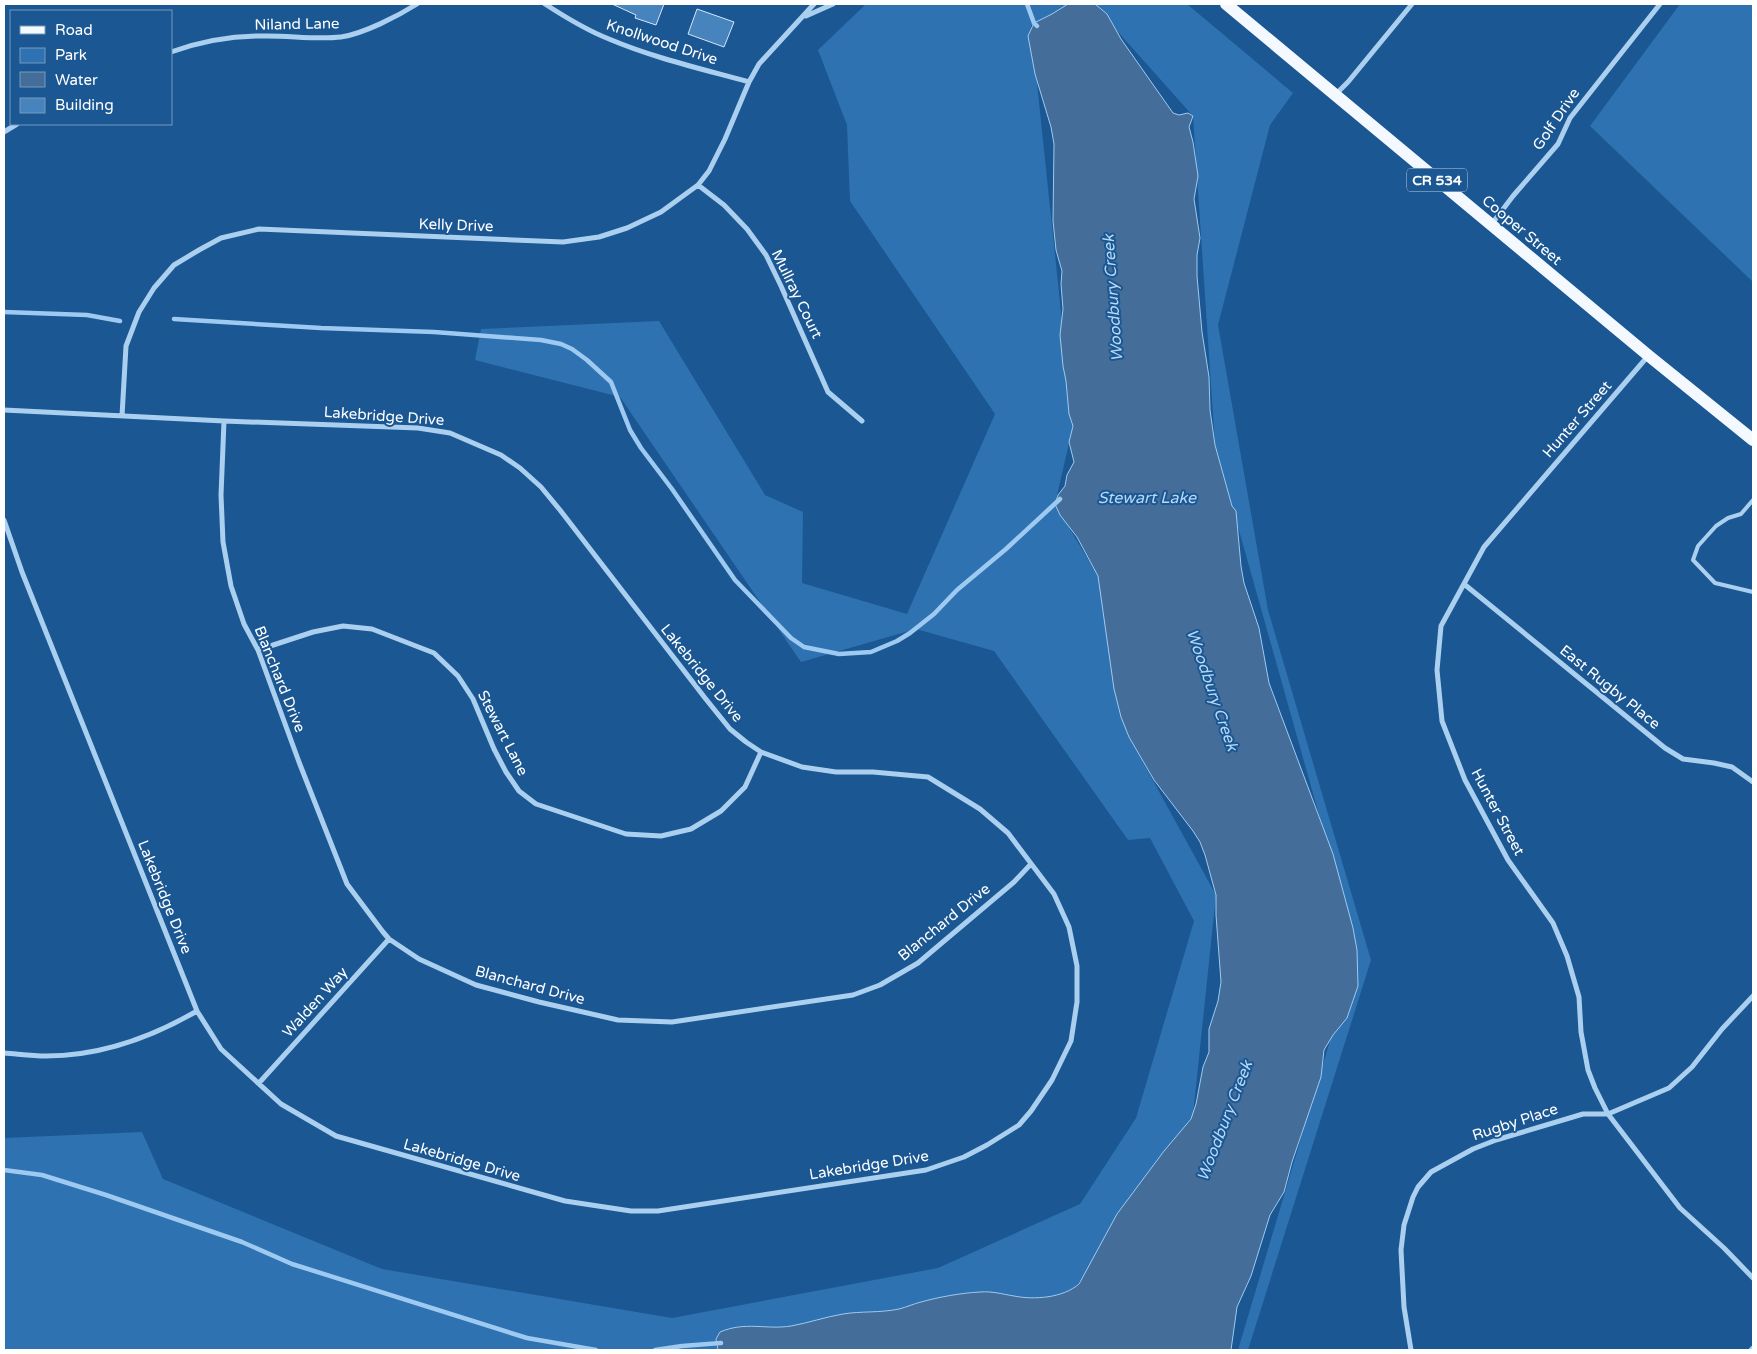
<svg xmlns="http://www.w3.org/2000/svg" width="1757" height="1354" viewBox="0 0 1757 1354" font-family="'Varela Round',sans-serif">
	<rect width="100%" height="100%" fill="#1a5793"/>
	<path fill="#2e72b1" d="M866 4H1077L1031 26 1073 426 1055 504 1098 576 1129 737 1216 895 1193 1115 1075 1288 1053 1350H4V1138L142 1132 163 1179 382 1269 672 1318 938 1268 1080 1204 1136 1118 1194 921 1150 838 1128 840 994 651 916 629 801 662 620 397 475 360 481 329 659 321 765 495 803 512 802 583 907 614 995 414 850 201 847 125 818 50Z
		M1093 4H1187L1293 93 1270 125 1218 325 1268 610 1371 960 1248 1350H1238L1357 950 1215 445 1193 116Z
		M1680 4H1753V282L1590 126Z"/>
	<path fill="#446e99" stroke="#9ecaf1" d="M1068 4H1095L1107 14 1121 39 1173 113 1179 115 1188 113 1193 116 1189 127 1193 142 1198 176 1194 199 1200 238 1197 255V276L1202 332 1209 377 1210 410 1215 445 1232 506 1236 511 1241 566 1244 583 1259 628 1269 683 1333 854 1353 928 1357 950 1358 986 1347 1018 1333 1035 1324 1050 1321 1077 1292 1162 1284 1192 1270 1215 1251 1276 1237 1307 1231 1350H718L716 1339 720 1332C746 1321 766 1330 791 1326 808 1323 825 1317 843 1314 861 1311 880 1313 899 1309 907 1307 913 1304 921 1302 939 1297 961 1293 980 1292 992 1291 1002 1294 1014 1296 1034 1300 1063 1298 1079 1284L1117 1214 1164 1151 1191 1119 1196 1104 1203 1067 1209 1052V1029L1218 1001 1221 982 1216 915V895L1205 855 1200 842 1193 831 1154 780 1129 737 1121 717 1114 689 1098 576 1077 537 1060 515 1055 504 1058 495 1065 486 1067 475 1074 462 1069 442 1073 426 1069 414 1066 381 1063 366 1060 335 1063 309 1061 284 1062 271 1056 250 1053 221 1054 144 1051 127 1035 74 1028 36 1034 23 1052 14Z"/>
	<g fill="none" stroke-linecap="round" stroke-linejoin="round">
		<path stroke="#9ecaf1" stroke-width="4.5" d="M1027 4 1034 23 1037 26
			M4 312 87 315 120 321
			M174 319 321 328 434 332 541 340 561 344 572 349 587 360 611 382 630 430 641 448 672 489 735 580 791 638 804 647 839 654 871 652 897 641 910 633 934 614 957 590 1006 549 1060 499
			M4 1170 42 1175 106 1195 242 1242 292 1264 527 1338 596 1350
			M655 1350 682 1346 721 1343"/>
	</g>
	<path fill="#4783bc" stroke="#d2e7fb" d="M612 4H664L656 25 635 18 636 15Z
		M697 9 734 22 724 47 688 34Z"/>
	<g fill="none" stroke-linecap="round" stroke-linejoin="round">
		<path stroke="#abcfef" stroke-width="4" d="M1753 500 1741 514 1728 518 1716 526 1698 546 1693 560 1715 583 1753 592"/>
		<path stroke="#abcfef" stroke-width="5" d="M545 4C565 17 586 30 609 39 654 58 702 69 749 82
			M806 16 833 4
			M171 52C199 42 231 36 261 36 287 35 315 40 341 37 363 34 398 16 417 4
			M1336 94 1348 82 1412 4
			M4 132 17 124
			M698 185 724 205 747 229 766 255 781 286 828 392 862 421
			M1491 225 1513 196 1558 144 1570 118 1660 4
			M1648 356 1484 547 1441 626 1437 670 1442 721 1465 780 1508 860 1553 923 1567 956 1579 997 1581 1032 1588 1070 1595 1088 1608 1114 1680 1208 1724 1248 1753 1278
			M4 410 224 421 418 428 450 433 501 455 520 468 541 487 560 510 705 698 730 729 746 742 761 752 802 767 836 772H873L928 777 980 809 1008 833 1054 894 1069 927 1077 966V1002L1071 1041 1052 1080 1031 1111 1019 1125 987 1145 964 1157 926 1170 658 1211H631L565 1201 336 1136 281 1104 221 1049 197 1011 22 572 4 520
			M122 416 126 346 139 312 154 288 174 265 199 250 221 238 259 229 563 242 599 237 627 228 661 212 698 185 709 171 725 139 749 82 759 64 814 4
			M224 421 221 495 223 542 231 586 244 624 258 650 299 762 347 884 383 932 389 939 419 959 476 985 539 1002 618 1020 672 1022 853 995 880 985 918 963 1014 882 1031 864
			M1464 584 1665 748 1683 759 1714 763 1732 767 1753 782
			M258 650 313 632 343 626 372 629 434 653 458 676 473 699 494 749 506 772 519 791 536 804 626 834 661 836 691 829 721 811 745 787 761 752
			M4 1053C18 1054 32 1056 46 1056 99 1056 152 1037 197 1011
			M259 1083 389 939
			M1411 1350 1404 1307 1401 1250 1404 1225 1413 1197 1418 1187 1431 1172 1473 1149 1496 1140 1583 1114H1608L1669 1088 1692 1067 1722 1029 1753 996
			M1751 1350 1753 1348"/>
		<path stroke="#f3f9ff" stroke-width="12" d="M1226 4 1649 356 1753 440"/>
	</g>
	<g text-anchor="middle" dominant-baseline="central" stroke-width="4" stroke-linejoin="round" paint-order="stroke">
		<rect fill="#1a5793" stroke="#bacddf" stroke-width="1" x="1407" y="168.5" width="60" height="23" rx="4"/>
		<g font-size="14" font-weight="bold" fill="#fff">
			<text x="1437" y="180">CR 534</text>
		</g>
		<g font-size="15" fill="#fff" stroke="#1a5793">
			<text transform="translate(297 24) rotate(-1)">Niland Lane</text>
			<text transform="translate(662 42) rotate(18)">Knollwood Drive</text>
			<text transform="translate(1556 119) rotate(-56)">Golf Drive</text>
			<text transform="translate(456 225) rotate(2)">Kelly Drive</text>
			<text transform="translate(1522 230) rotate(40)">Cooper Street</text>
			<text transform="translate(797 294) rotate(64)">Mullray Court</text>
			<text transform="translate(384 416) rotate(4)">Lakebridge Drive</text>
			<text transform="translate(1577 419) rotate(-49)">Hunter Street</text>
			<text transform="translate(702 673) rotate(51)">Lakebridge Drive</text>
			<text transform="translate(280 679) rotate(68)">Blanchard Drive</text>
			<text transform="translate(1610 687) rotate(39)">East Rugby Place</text>
			<text transform="translate(503 733) rotate(63)">Stewart Lane</text>
			<text transform="translate(1498 812) rotate(62)">Hunter Street</text>
			<text transform="translate(165 897) rotate(68)">Lakebridge Drive</text>
			<text transform="translate(944 922) rotate(-39)">Blanchard Drive</text>
			<text transform="translate(530 985) rotate(15)">Blanchard Drive</text>
			<text transform="translate(315 1002) rotate(-48)">Walden Way</text>
			<text transform="translate(1515 1122) rotate(-18)">Rugby Place</text>
			<text transform="translate(462 1160) rotate(16)">Lakebridge Drive</text>
			<text transform="translate(869 1165) rotate(-9)">Lakebridge Drive</text>
		</g>
		<g font-size="16" font-style="italic" fill="#b7d8f6" stroke="#1a5793">
			<text transform="translate(1113 298) rotate(-94)">Woodbury Creek</text>
			<text x="1147" y="498">Stewart Lake</text>
			<text transform="translate(1212 690) rotate(71)">Woodbury Creek</text>
			<text transform="translate(1225 1121) rotate(-69)">Woodbury Creek</text>
		</g>
	</g>
	<rect width="1757" height="1354" fill="none" stroke="#ffffff" stroke-width="10"/>
	<rect x="10" y="10" width="162" height="115" fill="#1a5793" stroke="#769abe"/>
	<rect x="20" y="26" width="25" height="8" fill="#f3f9ff" stroke="#769abe"/>
	<text x="55" y="35" font-size="15" fill="#ffffff">Road</text>
	<rect x="20" y="48" width="25" height="15" fill="#2e72b1" stroke="#769abe"/>
	<text x="55" y="60" font-size="15" fill="#ffffff">Park</text>
	<rect x="20" y="72" width="25" height="15" fill="#446e99" stroke="#769abe"/>
	<text x="55" y="85" font-size="15" fill="#ffffff">Water</text>
	<rect x="20" y="98" width="25" height="15" fill="#4783bc" stroke="#769abe"/>
	<text x="55" y="110" font-size="15" fill="#ffffff">Building</text>
</svg>
